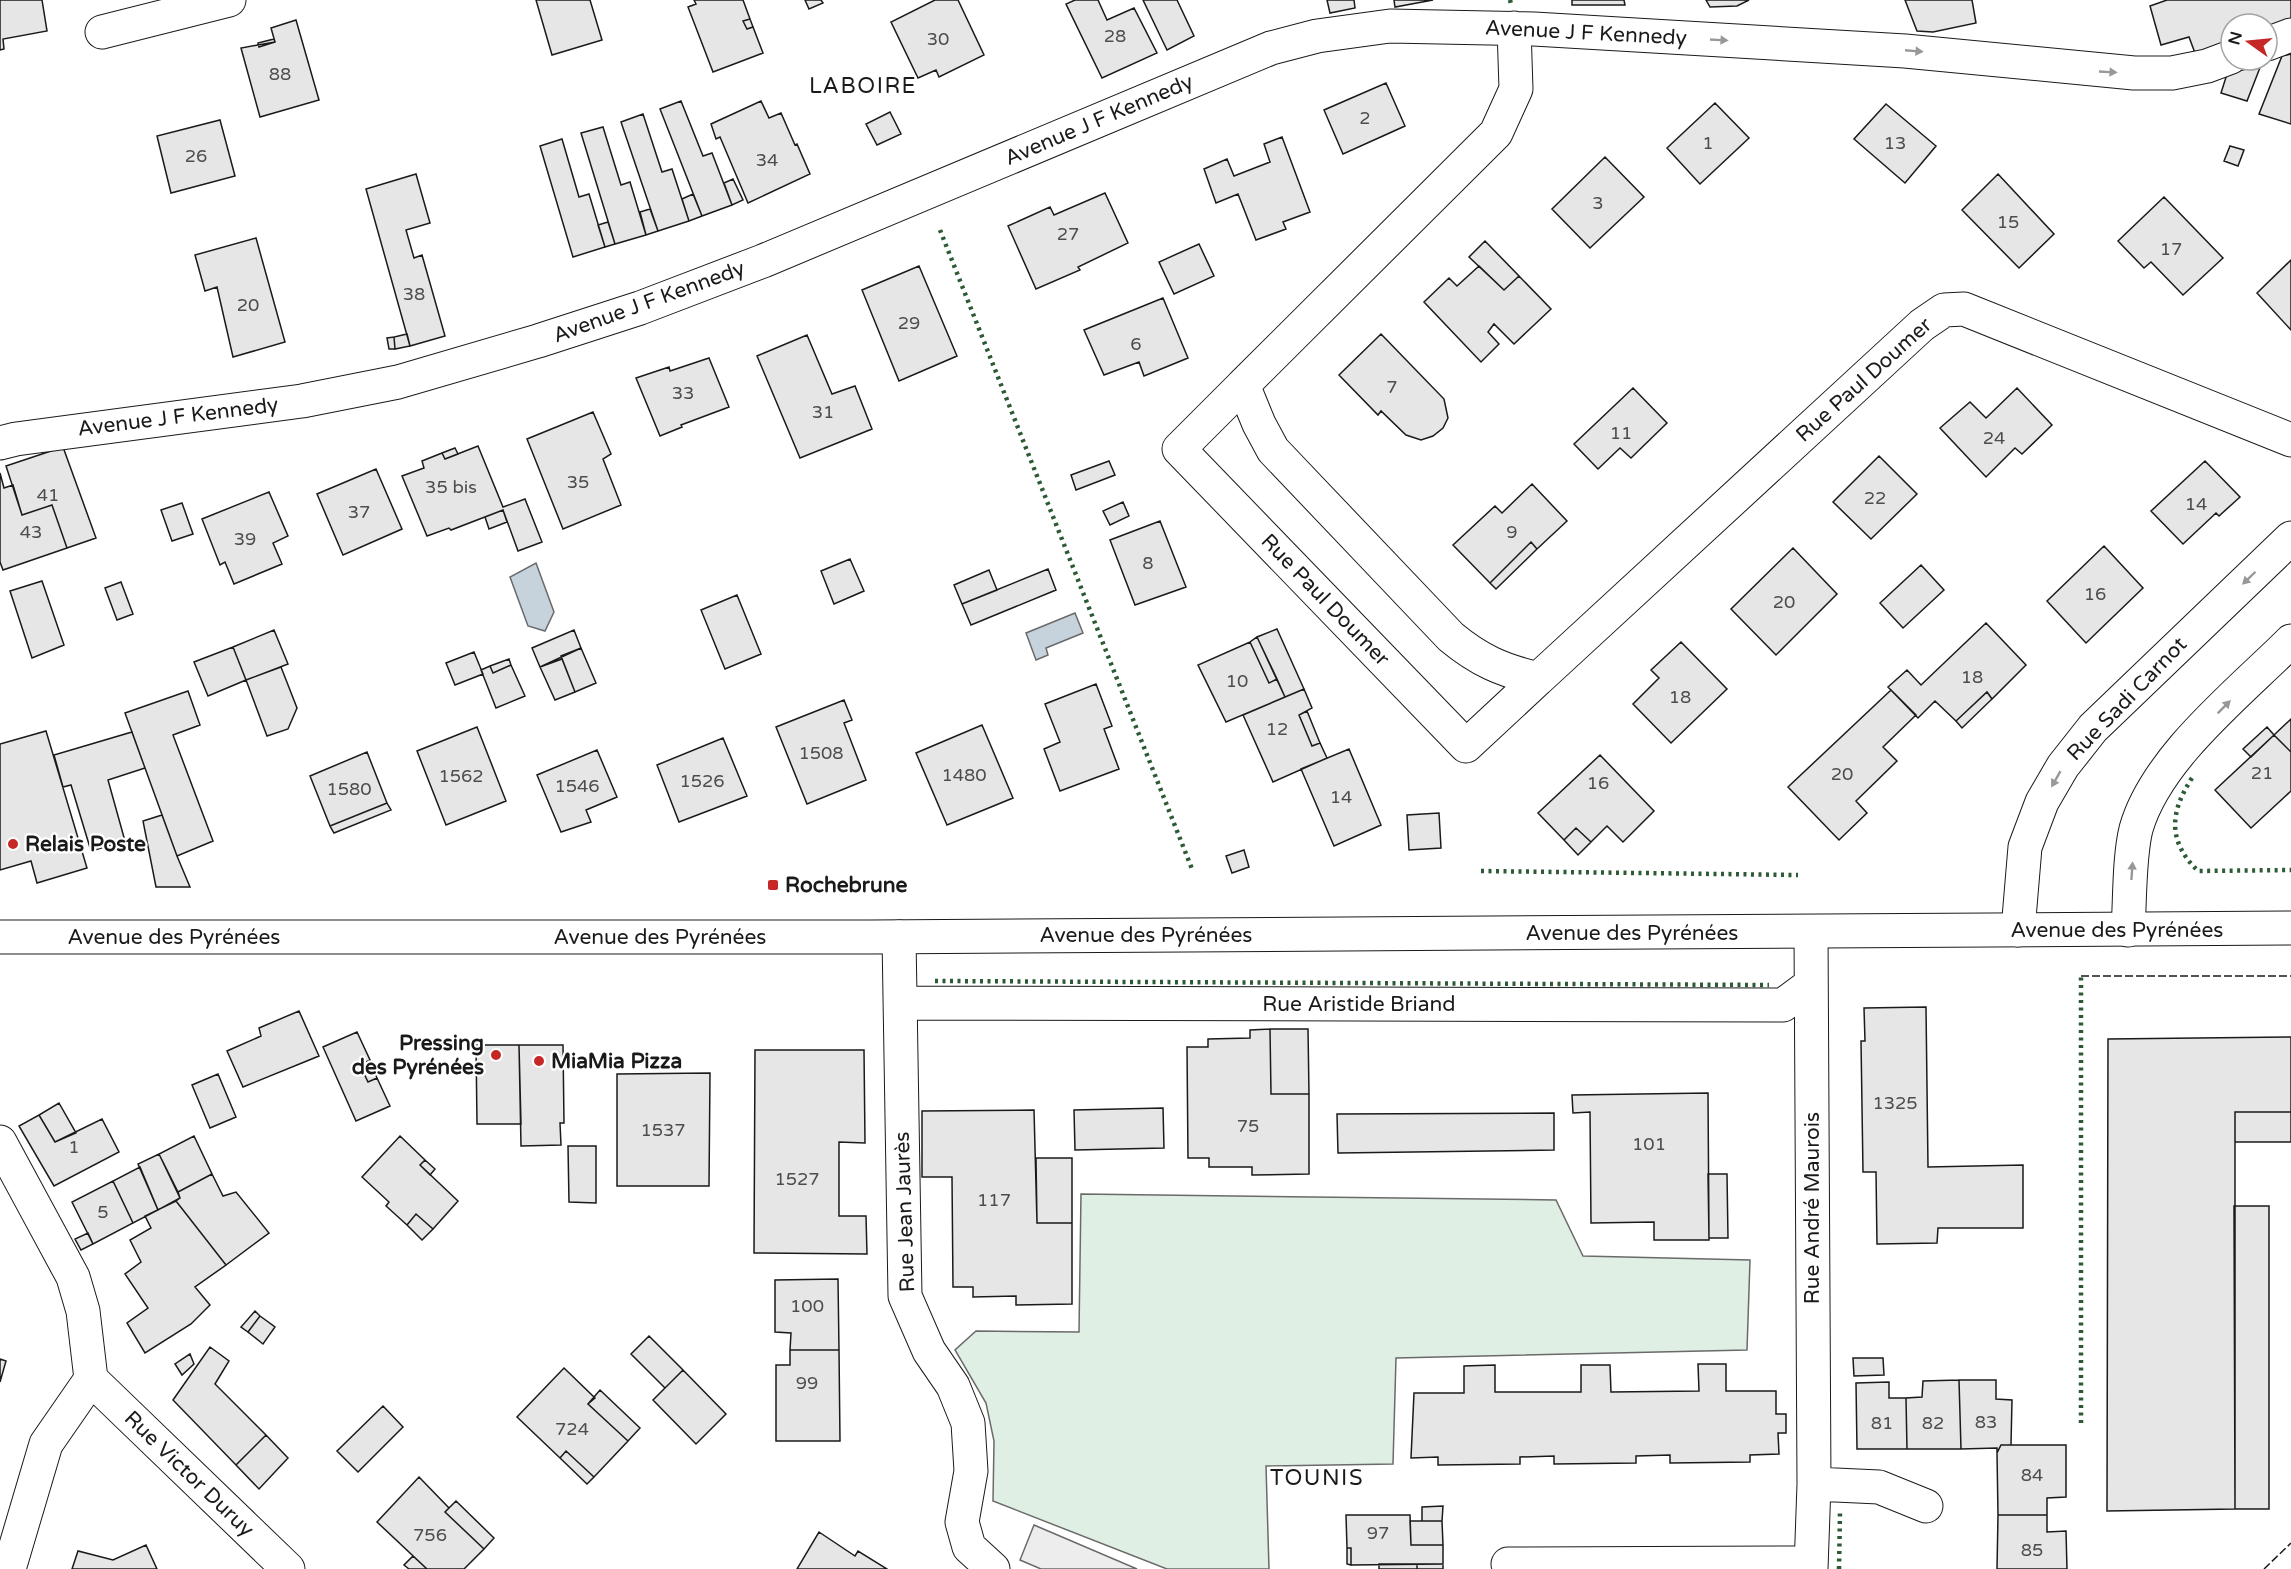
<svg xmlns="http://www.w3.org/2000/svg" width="2291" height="1569" viewBox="0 0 2291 1569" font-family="'Varela Round',sans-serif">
	<rect width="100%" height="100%" fill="#fff"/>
	<path fill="#e0efe3" stroke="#6a6a6a" stroke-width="1.5" d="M1081 1194 1556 1200 1583 1256 1750 1260 1747 1350 1396 1358 1393 1464 1266 1466 1269 1569H1167L993 1501 994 1441 986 1403 955 1350 976 1331 1079 1332Z"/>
	<path fill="#ededed" stroke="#6a6a6a" stroke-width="1.5" d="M1034 1525 1137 1569H1041L1020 1560Z"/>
	<path fill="#c6d2dc" stroke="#6a6a6a" stroke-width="1.5" d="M536 563 554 612 545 631 528 626 510 577Z
		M1075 613 1083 633 1046 648 1048 655 1036 660 1026 633Z"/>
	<path fill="#e6e6e6" stroke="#1a1a1a" stroke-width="1.5" d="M0 0H42L47 31 3 39 4 49 0 50Z
		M536 0H590L602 40 552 55Z
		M694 0H743L750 19 743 21 747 29 753 27 763 53 713 72 688 7 696 4Z
		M805 0H821L823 3 809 9Z
		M935 0H958L984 55 939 77 936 70 918 78 891 22Z
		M1075 0H1098L1107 20 1134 8 1157 53 1102 78 1066 4Z
		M1143 0H1177L1194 36 1167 50Z
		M1327 0H1354L1355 8 1330 13Z
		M1394 0H1433L1395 7Z
		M1572 0H1624L1625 5H1572Z
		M1706 0H1749L1737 6 1710 7Z
		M1905 0H1972L1976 23 1933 32 1917 31Z
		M2167 0H2291V19L2267 28V24H2231V40L2195 53 2189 37 2161 45 2150 6Z
		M750 19 753 27 747 29 743 21Z
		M296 20 319 100 260 117 241 48 275 42 271 28Z
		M274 39 275 42 259 47 258 43Z
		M2291 54V124L2259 114 2282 56Z
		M2261 65 2247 101 2221 93 2227 74Z
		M1386 83 1405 126 1343 154 1324 110Z
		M681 101 703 156 712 153 732 205 702 216 660 109Z
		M761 101 769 118 781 113 795 145 797 144 810 174 748 203 720 137 716 139 711 124Z
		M1715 103 1749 138 1700 184 1667 148Z
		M1886 104 1936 146 1905 183 1854 139Z
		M890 112 901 134 877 145 866 124Z
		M643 114 662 172 672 169 689 221 658 231 621 122Z
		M220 120 235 176 171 193 157 136Z
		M603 127 621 185 630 182 646 235 615 244 581 133Z
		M1282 137 1310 212 1283 222 1286 229 1256 240 1238 194 1216 203 1204 169 1227 159 1234 176 1270 162 1264 144Z
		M562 139 579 197 589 194 605 247 573 257 540 146Z
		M2230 146 2244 150 2238 166 2224 161Z
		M1605 157 1644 197 1590 248 1552 209Z
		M416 174 430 223 406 230 414 258 422 255 445 336 410 346 366 189Z
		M1998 174 2054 234 2019 268 1962 210Z
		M733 179 743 200 732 205 724 183Z
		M1105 193 1128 243 1078 267 1080 270 1036 289 1008 226 1050 207 1054 215Z
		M693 194 702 216 689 221 682 199Z
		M2164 197 2223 258 2183 295 2151 262 2144 268 2118 241Z
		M650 209 658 231 646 235 640 212Z
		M608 222 615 244 605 247 598 225Z
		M256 238 285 342 233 357 217 287 205 291 195 255Z
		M1485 241 1519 276 1504 290 1469 257Z
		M1199 244 1214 276 1174 294 1159 262Z
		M2291 260V330L2257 293Z
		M919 266 957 356 899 381 862 290Z
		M1479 266 1504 290 1519 276 1551 309 1514 344 1494 324 1488 332 1499 344 1481 362 1424 302 1449 278 1457 286Z
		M1163 298 1188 358 1144 376 1139 362 1104 375 1084 330Z
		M407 334 410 346 395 349 394 337Z
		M1381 334 1444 399 1448 418 1443 428 1433 436 1421 440 1406 435 1381 411 1378 415 1339 375Z
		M807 335 832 394 855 386 872 429 800 458 757 356Z
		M394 337 395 349H389L387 338Z
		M709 358 729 407 681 425 682 427 660 436 636 378 669 367 670 371Z
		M1633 388 1667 423 1631 458 1620 448 1598 469 1574 444Z
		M2017 388 2052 425 2022 454 2015 448 1986 477 1940 428 1970 402 1986 418Z
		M593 412 611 454 603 459 621 505 563 529 527 439Z
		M478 446 503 507 525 499 542 542 518 551 503 510 451 530 449 528 427 536 402 476 424 468 422 461 442 453 445 459Z
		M63 447 96 538 67 548 52 505 22 515 6 466Z
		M455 448 458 454 445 459 442 453Z
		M1879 456 1917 494 1871 539 1833 502Z
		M1109 461 1115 475 1076 490 1071 475Z
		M2205 461 2240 497 2219 516 2216 513 2183 544 2151 511Z
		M376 469 402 529 343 555 317 494Z
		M0 473 4 488 13 485 22 515 52 505 67 548 3 570 0 562Z
		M1532 484 1567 521 1537 549 1531 542 1490 583 1453 545 1495 506 1502 513Z
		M269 492 288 536 273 543 282 564 234 584 225 562 220 565 202 519Z
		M1123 502 1129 516 1110 525 1103 511Z
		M182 503 193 534 172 541 161 510Z
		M503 510 507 522 489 529 485 517Z
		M1160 521 1186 587 1135 605 1110 540Z
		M1531 542 1537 549 1496 589 1490 583Z
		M2104 546 2143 588 2086 643 2047 601Z
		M1793 548 1837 594 1776 655 1731 609Z
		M850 559 864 591 834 604 821 571Z
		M1921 565 1944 590 1903 628 1880 603Z
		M1048 569 1056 590 971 625 962 604Z
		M989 570 997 590 962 604 954 585Z
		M42 581 64 645 32 658 10 591Z
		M121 582 133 614 117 620 105 588Z
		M737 595 761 654 725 669 701 610Z
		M1986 623 2026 665 1992 699 1987 692 1956 721 1935 701 1918 718 1888 687 1907 670 1921 685Z
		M1277 629 1304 689 1285 697 1257 637Z
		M274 630 288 664 246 680 233 647Z
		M574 630 581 648 540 667 532 648Z
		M1257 637 1277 679 1269 683 1250 642Z
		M1250 642 1269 683 1277 679 1285 697 1226 722 1198 665Z
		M1681 642 1727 689 1671 743 1633 704 1659 678 1651 670Z
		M233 647 246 680 208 696 194 662Z
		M581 648 596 683 575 692 561 656Z
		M474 652 483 674 455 685 446 663Z
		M509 659 511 665 493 673 490 666Z
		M562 659 575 692 555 700 540 667Z
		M511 665 525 696 496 708 481 670 490 666 493 673Z
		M281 667 297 708 288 729 267 736 246 680Z
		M1096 684 1112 726 1104 729 1119 769 1060 791 1044 749 1060 742 1045 704Z
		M1304 689 1312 708 1299 715 1312 746 1320 743 1327 758 1273 782 1243 715Z
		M1891 690 1916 715 1883 747 1897 761 1856 801 1867 813 1839 840 1788 787Z
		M188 691 200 725 173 735 213 841 177 856 125 713Z
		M1987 692 1992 699 1962 728 1956 721Z
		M844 700 852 720 844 723 866 780 807 804 776 727Z
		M1307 711 1320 743 1312 746 1299 715Z
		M2291 719V752L2274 735Z
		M982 725 1013 798 947 825 916 753Z
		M477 727 506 801 446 825 417 751Z
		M2267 727 2274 735 2251 757 2243 749Z
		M46 731 87 868 37 883 31 861 0 870V744Z
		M132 732 145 768 108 780 125 841 91 851 71 785 63 787 54 755Z
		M2274 735 2291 752V791L2251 828 2215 790Z
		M723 738 747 796 679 822 657 765Z
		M1349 749 1381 825 1334 846 1301 769Z
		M597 750 617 797 586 810 591 822 561 832 537 775Z
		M367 752 387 803 330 826 310 776Z
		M1600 755 1654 811 1623 842 1607 826 1591 842 1576 828 1564 840 1538 813Z
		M387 803 391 810 334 833 330 826Z
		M1439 813 1441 848 1409 850 1407 815Z
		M162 815 177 856 190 887H156L143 821Z
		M1576 828 1591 842 1578 855 1564 840Z
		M1244 850 1249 867 1232 873 1226 856Z
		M1926 1007 1928 1167 2023 1165V1228H1938L1937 1243 1877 1244 1876 1172H1863L1861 1041H1865L1864 1008Z
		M299 1011 319 1056 243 1087 227 1051 261 1036 259 1028Z
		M1270 1029 1271 1094H1309V1174L1252 1175V1167H1209V1158H1188L1187 1047H1208V1039L1250 1038V1030Z
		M1270 1029H1308L1309 1094H1271Z
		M357 1032 370 1060 360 1065 368 1082 377 1078 390 1106 356 1121 323 1047Z
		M2291 1037V1112H2235V1509L2107 1511 2108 1039Z
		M476 1045H519L521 1124H477Z
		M519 1045H563L564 1123H560L561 1145 521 1146Z
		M755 1050H864L865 1143 839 1142V1216H866L867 1254 754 1253Z
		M370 1060 377 1078 368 1082 360 1065Z
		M710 1073 709 1186H617V1074Z
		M218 1074 236 1117 210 1128 192 1085Z
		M1708 1093 1709 1240H1654V1222L1591 1223 1590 1112 1573 1113 1572 1095Z
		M59 1103 76 1133 55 1142 39 1115Z
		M1163 1108 1164 1148 1075 1150 1074 1110Z
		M1034 1110 1037 1223H1072V1304L1016 1305V1296L973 1297V1287H953L952 1177H922V1111Z
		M2235 1112H2291V1142H2235Z
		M1554 1113V1150L1338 1153 1337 1114Z
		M39 1115 55 1142 102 1119 119 1152 54 1186 19 1126Z
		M194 1136 212 1174 178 1192 159 1154Z
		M400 1136 425 1160 420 1165 458 1201 433 1229 416 1214 407 1225 386 1206 389 1202 362 1177Z
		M568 1146H596V1203L569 1202Z
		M159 1154 180 1198 158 1210 138 1164Z
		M1036 1158H1072V1223H1037Z
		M425 1160 435 1169 430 1175 420 1165Z
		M140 1167 158 1210 133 1223 113 1181Z
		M212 1174 223 1196 236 1192 269 1233 226 1265 176 1201 180 1198 178 1192Z
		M1708 1174H1727L1728 1238H1709Z
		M113 1181 133 1223 93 1244 72 1202Z
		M176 1201 226 1265 195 1287 210 1305 191 1324 145 1353 127 1323 148 1308 125 1274 141 1262 130 1240 151 1228 145 1216Z
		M2234 1206H2269V1509H2235Z
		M416 1214 433 1229 422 1240 407 1225Z
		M88 1233 93 1244 81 1250 75 1239Z
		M838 1279 839 1350H790L791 1333 775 1332V1280Z
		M255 1311 260 1316 248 1332 241 1327Z
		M260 1316 275 1327 263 1344 248 1332Z
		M649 1336 683 1370 665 1388 631 1354Z
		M210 1347 229 1361 215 1384 266 1435 236 1465 173 1400Z
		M790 1350H839L840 1441H776V1365H790Z
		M190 1354 194 1364 182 1375 175 1364Z
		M1853 1358H1883L1884 1375 1854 1376Z
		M0 1359 6 1361 0 1382Z
		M1698 1364H1726V1391H1776V1414H1786V1433H1778L1779 1454 1750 1455V1462L1670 1463V1455L1636 1456V1463L1554 1464V1456L1520 1457V1464L1438 1465V1457L1411 1458 1414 1393H1464V1366L1495 1365V1392H1581V1365H1610L1611 1392 1699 1391Z
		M564 1368 595 1398 588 1404 628 1441 594 1477 566 1451 560 1458 517 1417Z
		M683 1370 726 1414 696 1444 653 1400Z
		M1959 1380H1996V1399L2012 1400 2011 1445H2001L1997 1453V1448L1961 1449Z
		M1959 1380 1961 1449H1907L1906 1398 1922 1397 1923 1381Z
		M1889 1382V1398H1906L1907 1449H1857L1856 1383Z
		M600 1390 640 1428 628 1441 588 1404Z
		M383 1406 403 1427 358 1472 337 1451Z
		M266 1435 288 1458 259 1489 236 1465Z
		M2001 1445H2066V1497L2047 1498V1515H1998L1997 1453Z
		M566 1451 594 1477 587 1484 560 1458Z
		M419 1477 449 1508 445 1512 484 1549 464 1569H427L377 1522Z
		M456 1501 494 1538 484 1549 445 1512Z
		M1443 1506 1442 1521H1422V1507Z
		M1346 1515H1410L1411 1545H1443V1564L1351 1565V1548H1347Z
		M1998 1515H2047V1532L2066 1531 2067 1569H1997Z
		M1410 1521H1442L1443 1545H1411Z
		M819 1532 855 1556 858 1551 887 1569H797Z
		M146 1545 157 1569H72L78 1551 113 1560Z
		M1347 1548H1351V1565L1347 1564Z
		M413 1556 427 1569H409L404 1565Z
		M1379 1564H1417V1569H1379Z
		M1417 1564H1443V1569H1417Z"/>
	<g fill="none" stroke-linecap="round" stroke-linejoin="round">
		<g stroke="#1a1a1a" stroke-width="35">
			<path id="street" d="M1514 28 1516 89 1496 133 1243 385 1259 424 1273 450 1451 637C1480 661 1502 670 1538 679L1922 325 1944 310 1964 309 2291 440
				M102 32 229 0
				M2267 44 2291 35
				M1243 385 1179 449 1466 746 1538 679
				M0 443 16 439 302 401 398 382 538 341 640 308 763 261 1271 48 1317 36 1390 26 1534 29 1905 51 2134 73H2172L2207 66 2231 57
				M2018 930 2025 847 2042 802 2063 766 2093 728 2291 538
				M2128 930C2130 900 2129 857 2136 829 2156 758 2239 693 2291 641
				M1811 932 1814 1484 1811 1569
				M899 937 905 1296 929 1351 953 1386 968 1423 971 1471 962 1522 969 1547 993 1569
				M901 1003 1783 1005 1810 985
				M0 1142 73 1277 83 1311 91 1379 46 1444 9 1569
				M91 1379 288 1569
				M1814 1484 1879 1487 1926 1506
				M1508 1564 1811 1563"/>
		</g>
		<g stroke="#1a1a1a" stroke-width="35">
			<path id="secondary" d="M0 937H870L2291 928"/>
		</g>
		<use href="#street" stroke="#fff" stroke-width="33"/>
		<use href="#secondary" stroke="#fff" stroke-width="33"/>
		<path stroke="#2b5a34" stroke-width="4.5" stroke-dasharray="3 4.5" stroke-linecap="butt" d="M1510 0 1511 4
			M940 230 1192 869
			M2192 778C2170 812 2167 841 2198 871L2291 870
			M1481 871 1798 875
			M935 981 1769 985
			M2081 1423V976
			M1839 1569 1840 1513"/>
		<path stroke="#1a1a1a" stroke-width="1.5" stroke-dasharray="8 3" stroke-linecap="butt" d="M2081 976H2291
			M2264 1569 2291 1543"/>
	</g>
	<defs><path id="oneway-solid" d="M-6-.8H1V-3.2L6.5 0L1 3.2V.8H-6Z" transform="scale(1.5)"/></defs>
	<g fill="#989898">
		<use href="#oneway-solid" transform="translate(1719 40) rotate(3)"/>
		<use href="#oneway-solid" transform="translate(1914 51) rotate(5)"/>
		<use href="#oneway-solid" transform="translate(2108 72) rotate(3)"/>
		<use href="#oneway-solid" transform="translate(2249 578) rotate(136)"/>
		<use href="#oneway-solid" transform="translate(2224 707) rotate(-45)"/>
		<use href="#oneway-solid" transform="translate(2056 779) rotate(120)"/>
		<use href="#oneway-solid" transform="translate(2132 871) rotate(-86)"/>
	</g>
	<g fill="#c62828" stroke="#fff" stroke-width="2">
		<circle cx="13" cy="844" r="6"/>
		<rect x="767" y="879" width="12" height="12" rx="3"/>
		<circle cx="496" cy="1055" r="6"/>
		<circle cx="539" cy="1061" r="6"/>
	</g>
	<g text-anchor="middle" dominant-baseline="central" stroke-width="4.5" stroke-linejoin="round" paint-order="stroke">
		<g font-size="18" fill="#4d4d4d">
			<text x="1115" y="36">28</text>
			<text x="938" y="39">30</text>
			<text x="280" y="74">88</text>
			<text x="1365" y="118">2</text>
			<text x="1708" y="143">1</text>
			<text x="1895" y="143">13</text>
			<text x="196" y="156">26</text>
			<text x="767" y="160">34</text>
			<text x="1598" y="203">3</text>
			<text x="2008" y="222">15</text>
			<text x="1068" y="234">27</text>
			<text x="2171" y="249">17</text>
			<text x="414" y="294">38</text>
			<text x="248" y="305">20</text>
			<text x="909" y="323">29</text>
			<text x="1136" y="344">6</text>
			<text x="1392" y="387">7</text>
			<text x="683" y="393">33</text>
			<text x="823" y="412">31</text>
			<text x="1621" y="433">11</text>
			<text x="1994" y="438">24</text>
			<text x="578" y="482">35</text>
			<text x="451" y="487">35 bis</text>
			<text x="48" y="495">41</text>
			<text x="1875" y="498">22</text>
			<text x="2196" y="504">14</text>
			<text x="359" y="512">37</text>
			<text x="31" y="532">43</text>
			<text x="1512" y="532">9</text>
			<text x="245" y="539">39</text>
			<text x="1148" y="563">8</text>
			<text x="2095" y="594">16</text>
			<text x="1784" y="602">20</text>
			<text x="1972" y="677">18</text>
			<text x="1237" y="681">10</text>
			<text x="1680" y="697">18</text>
			<text x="1277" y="729">12</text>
			<text x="821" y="753">1508</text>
			<text x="2262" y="773">21</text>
			<text x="1842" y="774">20</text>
			<text x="964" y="775">1480</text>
			<text x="461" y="776">1562</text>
			<text x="702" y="781">1526</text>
			<text x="1598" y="783">16</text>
			<text x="577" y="786">1546</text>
			<text x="349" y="789">1580</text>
			<text x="1341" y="797">14</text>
			<text x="1895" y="1103">1325</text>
			<text x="1248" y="1126">75</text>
			<text x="663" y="1130">1537</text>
			<text x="1649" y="1144">101</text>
			<text x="74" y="1147">1</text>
			<text x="797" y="1179">1527</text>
			<text x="994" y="1200">117</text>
			<text x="103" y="1212">5</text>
			<text x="807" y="1306">100</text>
			<text x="807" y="1383">99</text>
			<text x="1986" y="1422">83</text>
			<text x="1882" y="1423">81</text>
			<text x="1933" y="1423">82</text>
			<text x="572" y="1429">724</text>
			<text x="2032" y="1475">84</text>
			<text x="1378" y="1533">97</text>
			<text x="430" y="1535">756</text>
			<text x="2032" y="1550">85</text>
		</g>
		<g font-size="21" fill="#1a1a1a" stroke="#fff">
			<text transform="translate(1586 33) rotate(3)">Avenue J F Kennedy</text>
			<text transform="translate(1099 120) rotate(-23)">Avenue J F Kennedy</text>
			<text transform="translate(649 302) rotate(-20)">Avenue J F Kennedy</text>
			<text transform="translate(1864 380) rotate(-42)">Rue Paul Doumer</text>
			<text transform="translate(178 417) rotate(-7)">Avenue J F Kennedy</text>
			<text transform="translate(1325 600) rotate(46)">Rue Paul Doumer</text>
			<text transform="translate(2127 699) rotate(-46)">Rue Sadi Carnot</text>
			<text x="2117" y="930">Avenue des Pyrénées</text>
			<text x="1632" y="933">Avenue des Pyrénées</text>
			<text x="1146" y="935">Avenue des Pyrénées</text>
			<text x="174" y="937">Avenue des Pyrénées</text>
			<text x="660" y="937">Avenue des Pyrénées</text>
			<text x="1359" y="1004">Rue Aristide Briand</text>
			<text transform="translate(1812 1208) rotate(-90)">Rue André Maurois</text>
			<text transform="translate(905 1212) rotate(-92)">Rue Jean Jaurès</text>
			<text transform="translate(189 1474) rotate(44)">Rue Victor Duruy</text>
		</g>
		<g font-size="21" font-weight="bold" fill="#1a1a1a" stroke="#fff" text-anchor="start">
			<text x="25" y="844">Relais Poste</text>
			<text x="785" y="885">Rochebrune</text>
			<text x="484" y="1043" text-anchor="end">Pressing<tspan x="484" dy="24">des Pyrénées</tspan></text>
			<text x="551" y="1061">MiaMia Pizza</text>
		</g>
		<g font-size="22" letter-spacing="1.5" fill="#1a1a1a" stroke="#fff">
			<text x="863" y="86">LABOIRE</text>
			<text x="1317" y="1478">TOUNIS</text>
		</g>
	</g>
	<g transform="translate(2249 42) rotate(285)"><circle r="28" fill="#ffffff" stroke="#a3a3a3" stroke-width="1.5"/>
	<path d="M0-4.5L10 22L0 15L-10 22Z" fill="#c62828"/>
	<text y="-9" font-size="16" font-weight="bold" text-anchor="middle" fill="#1a1a1a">N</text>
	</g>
</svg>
